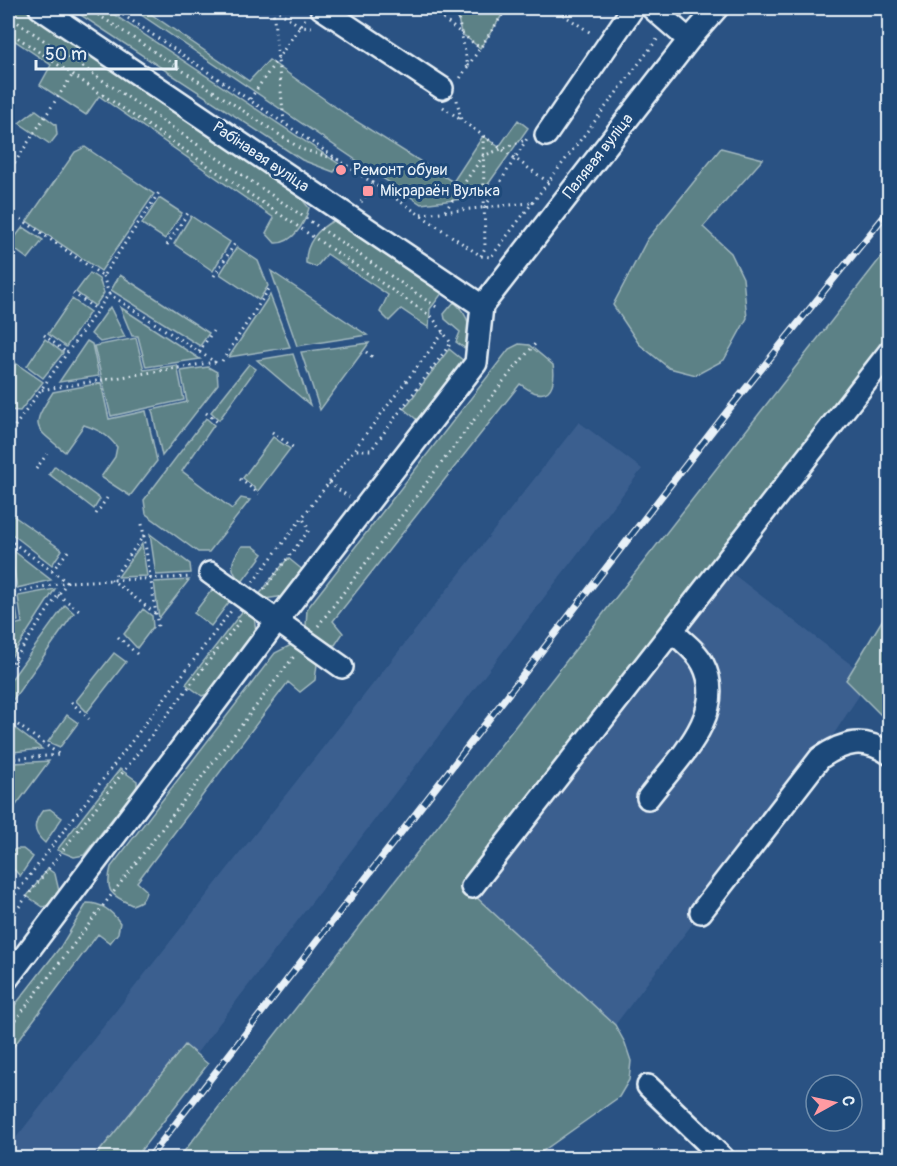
<svg xmlns="http://www.w3.org/2000/svg" width="897" height="1166" viewBox="0 0 897 1166" font-family="Pangolin,sans-serif">
	<rect width="100%" height="100%" fill="#2a5283"/>
	<filter id="ink" filterUnits="userSpaceOnUse"><feTurbulence type="fractalNoise" baseFrequency=".0167" numOctaves="2"/><feDisplacementMap in="SourceGraphic" scale="12" xChannelSelector="R" yChannelSelector="G"/><feConvolveMatrix kernelMatrix="1 2 1 2 8 2 1 2 1" color-interpolation-filters="sRGB"/></filter>
	<g filter="url(#ink)">
		<path fill="#3b5f8f" d="M579 422 642 469 196 1054 185 1045 98 1158H8V1148Z
			M729 571 870 679 808 773 615 1025 476 897Z"/>
		<path fill="#5c8186" stroke="#a2b9bf" stroke-width="1.5" d="M8 8H23L296 192 309 208C305 223 293 244 275 243L266 233 274 218 99 96 86 115 40 85 51 65 8 36Z
			M70 8H104L339 164 334 172 302 160Z
			M131 8H142L249 81 269 60 351 118 453 182 483 136 499 147 518 120 528 128 479 197 421 204Z
			M456 8H507L480 48 461 33Z
			M36 110 56 125 57 135 50 144 19 123Z
			M85 147 154 194 101 271 27 221 75 152Z
			M721 148 763 159 703 227 731 253 743 278 747 318 724 360 696 375 669 368 639 344 613 305 647 240Z
			M159 198 182 213 165 239 142 224Z
			M191 216 230 242 213 271 174 244Z
			M335 220 342 221 443 292 430 309 429 328 401 309 389 321 380 312 388 295 327 254 316 267 306 263C305 244 318 228 335 220Z
			M23 227 43 240 28 259 9 245Z
			M237 247 258 261 268 286 259 300 220 274Z
			M889 247V336L585 736 461 893 476 897 615 1025 625 1043 631 1061 629 1080 619 1097 533 1158H179Z
			M271 271 367 335 297 346Z
			M90 273 99 279 104 293 95 306 76 292Z
			M120 275 209 333 200 346 111 290Z
			M270 295 290 347 229 357Z
			M72 299 90 312 66 347 48 334Z
			M454 302C471 317 471 331 472 353L456 342 460 332 445 319 444 314Z
			M110 307 125 337 100 342 91 334Z
			M120 307 200 359 146 367 138 336H132Z
			M136 338 144 370 177 365 184 400 111 416 94 346Z
			M45 339 63 353 43 378 27 366Z
			M87 341 92 344 99 376 59 382Z
			M369 343 320 410 301 352Z
			M519 344 529 345 553 365C555 376 554 397 537 393 531 392 525 387 520 384L333 621 343 633 335 645C321 645 315 636 306 626L307 609 509 349Z
			M449 349 465 362 423 418 416 419 404 409Z
			M293 354 310 405 257 360Z
			M8 358 43 382 20 411 8 410Z
			M249 364 256 369 219 420 211 412Z
			M208 367 217 372 218 384 162 456 152 410 187 402 181 371Z
			M101 383 109 419 146 411 157 461 130 496 101 477 115 457 117 447C108 435 99 430 84 425L65 452C33 426 30 428 53 392Z
			M206 418 214 425 182 471 232 509 241 498 250 500 209 552H198L146 514 144 500Z
			M273 437 290 449 258 491 243 478Z
			M55 466 100 499 94 509 49 474Z
			M8 512 62 550 52 565 8 531Z
			M150 534 190 564 191 573 156 575Z
			M142 544 147 576 118 577Z
			M242 546H253L263 554 242 582C228 570 231 560 242 546Z
			M10 548 51 580 17 588Z
			M8 555 18 621 8 623Z
			M288 558 304 571 285 596 264 599 259 595Z
			M189 580 159 618 154 582Z
			M55 589 8 662V626L22 623 18 596Z
			M220 589 233 597 211 626 194 613 211 591Z
			M65 605 74 613 10 704 8 684Z
			M245 608 254 617 256 632 210 693 202 696 186 684Z
			M143 609 152 616 153 627 137 648 124 634Z
			M889 609 890 723H889L846 680Z
			M291 645 305 651 317 664 315 680 300 692 288 682 137 882 146 890C145 900 141 902 132 905 110 895 105 891 111 867L275 653Z
			M114 653 126 662 87 712 76 701Z
			M67 715 78 723 60 747 48 742Z
			M12 726 42 749 13 752Z
			M49 761 14 808V763Z
			M120 769 137 781V787L84 855 74 857 57 850Z
			M50 809 62 818 45 843C32 832 33 823 43 810Z
			M16 849H23L33 857 20 876 8 863 9 853Z
			M48 869 55 874 59 891 51 904 43 907 27 896Z
			M87 903C102 903 112 911 120 923L118 933 110 943 98 934 8 1054V1014L61 946Z
			M185 1045 208 1064 135 1158H94Z"/>
		<g fill="none" stroke-linecap="round" stroke-linejoin="round">
			<g stroke="#e8f1f8" stroke-width="26">
				<path id="minor" d="M40 8 482 306
					M321 8 442 88
					M652 8 689 40
					M546 135 633 8
					M482 306 689 40 717 8
					M210 573 342 667
					M648 798C675 762 729 714 703 664 697 651 682 641 672 631
					M472 887 890 351
					M701 912 820 758C845 741 864 737 890 754
					M8 978 277 621 476 363 482 306
					M648 1086 723 1158"/>
			</g>
			<path stroke="#e8f1f8" stroke-width="3" stroke-dasharray="1.5 4.5" stroke-linecap="butt" d="M88 8 301 149 339 160
				M113 8 481 256 491 257 659 37
				M273 8 284 122
				M274 8 300 26 314 27
				M381 8 389 13 407 8
				M429 8 480 48
				M456 8 468 66 459 80
				M553 8 591 33
				M8 16 438 308
				M8 31 432 317 451 343 371 450H354
				M468 66 507 8
				M250 99 305 19
				M457 100 461 120 548 182
				M443 107 461 120
				M8 173 73 74
				M361 202 374 184
				M485 207 528 137
				M445 211 483 156 525 140
				M421 214 530 203
				M21 219 103 276 160 191
				M167 245 190 210
				M481 256 485 248 483 136
				M103 276 109 294
				M214 276 236 242
				M73 293 97 310
				M44 335 67 353
				M199 352 213 331
				M366 352 375 359
				M222 361 271 286
				M206 413 219 423
				M272 432 294 448
				M8 436 109 294 215 362 40 390
				M36 469 47 454
				M240 479 259 494
				M329 483 349 497
				M96 514 107 498
				M142 524 158 627
				M144 535 112 580 156 614
				M8 539 67 582 192 577
				M52 571 69 550
				M253 582 443 333
				M264 589 309 530 302 517
				M8 594 67 582 8 669
				M58 595 82 612
				M318 626 502 383 535 344
				M118 637 137 654
				M71 702 89 719
				M8 718 60 755 8 759
				M8 729 11 816 8 819
				M8 904 231 611
				M8 921 242 618
				M8 1030 295 655"/>
			<use href="#minor" stroke="#1f4a7a" stroke-width="21"/>
			<g stroke="#e8f1f8" stroke-width="7">
				<path id="rail" d="M149 1158 726 413 890 209"/>
			</g>
			<use href="#rail" stroke="#1f4a7a" stroke-width="4.5" stroke-dasharray="14" stroke-linecap="butt"/>
		</g>
	</g>
	<g fill="#ff9aa2" stroke="#1f4a7a" stroke-width="2">
		<circle cx="341" cy="170" r="6"/>
		<rect x="362" y="185" width="12" height="12" rx="3"/>
	</g>
	<g text-anchor="middle" dominant-baseline="central" stroke-width="6" stroke-linejoin="round" paint-order="stroke">
		<g font-size="16" fill="#e8f1f8" stroke="#1f4a7a">
			<text transform="translate(598 156) rotate(-52)">Палявая вуліца</text>
			<text transform="translate(261 157) rotate(34)">Рабінавая вуліца</text>
		</g>
		<g font-size="16" fill="#e8f1f8" stroke="#1f4a7a" text-anchor="start">
			<text x="353" y="170">Ремонт обуви</text>
			<text x="380" y="191">Мікрараён Вулька</text>
		</g>
	</g>
	<rect width="897" height="1166" fill="none" stroke="#1f4a7a" stroke-width="30"/>
	<rect x="15" y="15" width="867" height="1136" fill="none" stroke="#e8f1f8" stroke-width="2" filter="url(#ink)"/>
	<g transform="translate(834 1103) rotate(82)"><circle r="28" fill="#1f4a7a" stroke="#6f8dac" stroke-width="1.5"/>
	<path d="M0-4.5L10 22L0 15L-10 22Z" fill="#ff9aa2"/>
	<text y="-9" font-size="16" font-weight="bold" text-anchor="middle" fill="#e8f1f8">С</text>
	</g>
	<path d="M36 60v9h140v-9" fill="none" stroke="#e8f1f8" stroke-width="3"/>
	<text x="45" y="60" font-size="18" fill="#e8f1f8" stroke="#1f4a7a" stroke-width="4.5" paint-order="stroke">50 m</text>
</svg>
